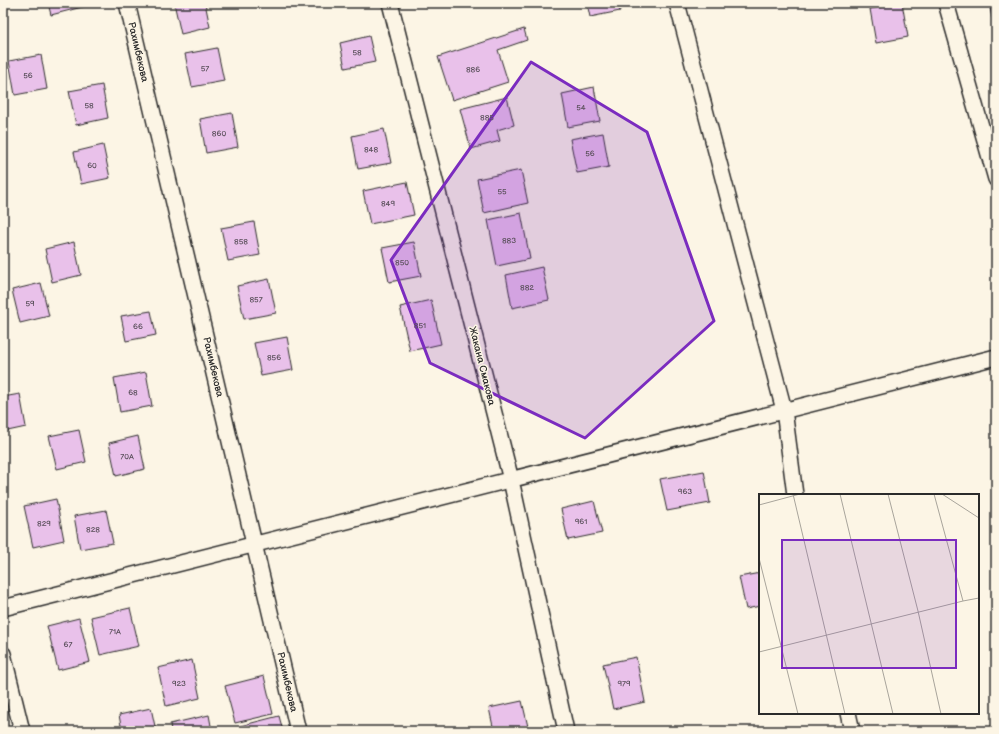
<svg xmlns="http://www.w3.org/2000/svg" width="999" height="734" viewBox="0 0 999 734" font-family="'Balsamiq Sans',sans-serif">
	<rect width="100%" height="100%" fill="#fcf5e5"/>
	<filter id="ink" filterUnits="userSpaceOnUse"><feTurbulence type="fractalNoise" baseFrequency=".025" numOctaves="2"/><feDisplacementMap in="SourceGraphic" scale="8" xChannelSelector="R" yChannelSelector="G"/><feConvolveMatrix kernelMatrix="1 2 1 2 8 2 1 2 1" color-interpolation-filters="sRGB"/></filter>
	<g filter="url(#ink)">
		<path fill="#e9c1ea" stroke="#2b2b2b" d="M48 3H90V5L51 15Z
			M174 3H205L210 27 181 34Z
			M587 3H618L620 11 590 17Z
			M902 3 908 37 876 43 870 9Z
			M989 3H996V17L992 18Z
			M524 29 527 40 498 50 508 82 452 100 438 57Z
			M369 36 375 62 345 68 340 43Z
			M217 48 224 81 192 87 185 54Z
			M41 55 47 89 15 95 9 61Z
			M102 85 108 118 76 125 69 91Z
			M594 87 600 121 568 127 562 94Z
			M507 97 514 125 497 130 500 141 471 149 460 109Z
			M232 113 238 147 206 153 200 119Z
			M384 129 391 163 358 169 352 136Z
			M603 133 609 167 577 173 570 139Z
			M103 145 110 178 81 184 74 152Z
			M521 170 528 203 484 213 477 179Z
			M407 182 414 215 370 224 363 191Z
			M521 213 530 259 497 266 488 220Z
			M254 222 260 255 228 261 221 228Z
			M74 242 81 275 52 282 45 249Z
			M414 242 421 276 389 282 382 248Z
			M542 267 549 300 512 308 506 275Z
			M269 279 276 313 244 319 237 286Z
			M41 283 49 316 20 323 12 290Z
			M431 300 441 344 410 351 400 307Z
			M151 311 156 335 126 341 121 316Z
			M287 337 293 370 261 376 254 343Z
			M146 372 152 406 120 412 114 378Z
			M20 394 26 427 3 432V397Z
			M79 430 86 462 57 469 49 436Z
			M138 436 145 469 116 476 109 443Z
			M704 471 710 503 667 511 660 479Z
			M56 499 64 540 33 547 24 506Z
			M594 501 602 533 568 540 561 509Z
			M106 510 113 543 80 549 74 516Z
			M760 573V606L746 609 739 577Z
			M130 608 139 646 100 655 91 617Z
			M79 618 90 662 58 670 47 626Z
			M636 657 645 702 613 709 603 664Z
			M192 660 200 698 166 706 158 668Z
			M264 676 273 714 235 723 225 686Z
			M522 701 529 731H494L489 708Z
			M151 708 156 731H122L119 715Z
			M209 715 212 731H171L170 724Z
			M279 716 283 731H241L240 726Z"/>
		<g fill="none" stroke-linecap="round" stroke-linejoin="round">
			<g stroke="#2b2b2b" stroke-width="18">
				<path id="minor" d="M127 3 298 731
					M390 3 511 480 566 731
					M677 3 784 410 795 495
					M946 3 996 179
					M3 608 996 357
					M3 654 22 731
					M848 713 852 731"/>
			</g>
			<use href="#minor" stroke="#fcf5e5" stroke-width="15"/>
		</g>
	</g>
	<path fill="#7b2cbf" fill-opacity="0.2" stroke="#7b2cbf" stroke-width="3" stroke-linejoin="round" d="M531 62 647 132 714 321 585 438 430 363 391 260Z"/>
	<g text-anchor="middle" dominant-baseline="central" stroke-width="3" stroke-linejoin="round" paint-order="stroke">
		<g font-size="8" fill="#5a505b">
			<text x="357" y="52">58</text>
			<text x="205" y="68">57</text>
			<text x="473" y="69">886</text>
			<text x="28" y="75">56</text>
			<text x="89" y="105">58</text>
			<text x="581" y="107">54</text>
			<text x="487" y="117">885</text>
			<text x="219" y="133">860</text>
			<text x="371" y="149">848</text>
			<text x="590" y="153">56</text>
			<text x="92" y="165">60</text>
			<text x="502" y="191">55</text>
			<text x="388" y="203">849</text>
			<text x="509" y="240">883</text>
			<text x="241" y="241">858</text>
			<text x="402" y="262">850</text>
			<text x="527" y="287">882</text>
			<text x="256" y="299">857</text>
			<text x="30" y="303">59</text>
			<text x="420" y="325">851</text>
			<text x="138" y="326">66</text>
			<text x="274" y="357">856</text>
			<text x="133" y="392">68</text>
			<text x="127" y="456">70А</text>
			<text x="685" y="491">963</text>
			<text x="581" y="521">961</text>
			<text x="44" y="523">829</text>
			<text x="93" y="529">828</text>
			<text x="115" y="631">71А</text>
			<text x="68" y="644">67</text>
			<text x="179" y="683">923</text>
			<text x="624" y="683">979</text>
		</g>
		<g font-size="10" fill="#2b2b2b" stroke="#fcf5e5">
			<text transform="translate(138 52) rotate(77)">Рахимбекова</text>
			<text transform="translate(482 366) rotate(76)">Жакана Смакова</text>
			<text transform="translate(213 367) rotate(77)">Рахимбекова</text>
			<text transform="translate(287 682) rotate(77)">Рахимбекова</text>
		</g>
	</g>
	<g transform="translate(759 494)">
		<rect width="220" height="220" fill="#fcf5e5"/>
		<path fill="none" stroke="#a8a49b" stroke-width="1" d="M34 0 86 220M81 0 134 220M129 0 159 117 182 220M175 0 204 107 220 104M183 0 220 24M0 11 41 0M0 64 39 220M0 158 204 107"/>
		<path fill="#7b2cbf" fill-opacity="0.15" stroke="#7b2cbf" stroke-width="2" d="M23 46H197V174H23Z"/>
		<rect width="220" height="220" fill="none" stroke="#2b2b2b" stroke-width="2"/>
	</g>
	<rect width="999" height="734" fill="none" stroke="#fcf5e5" stroke-width="16"/>
	<rect x="8" y="8" width="983" height="718" fill="none" stroke="#2b2b2b" stroke-width="1.5" filter="url(#ink)"/>
</svg>
